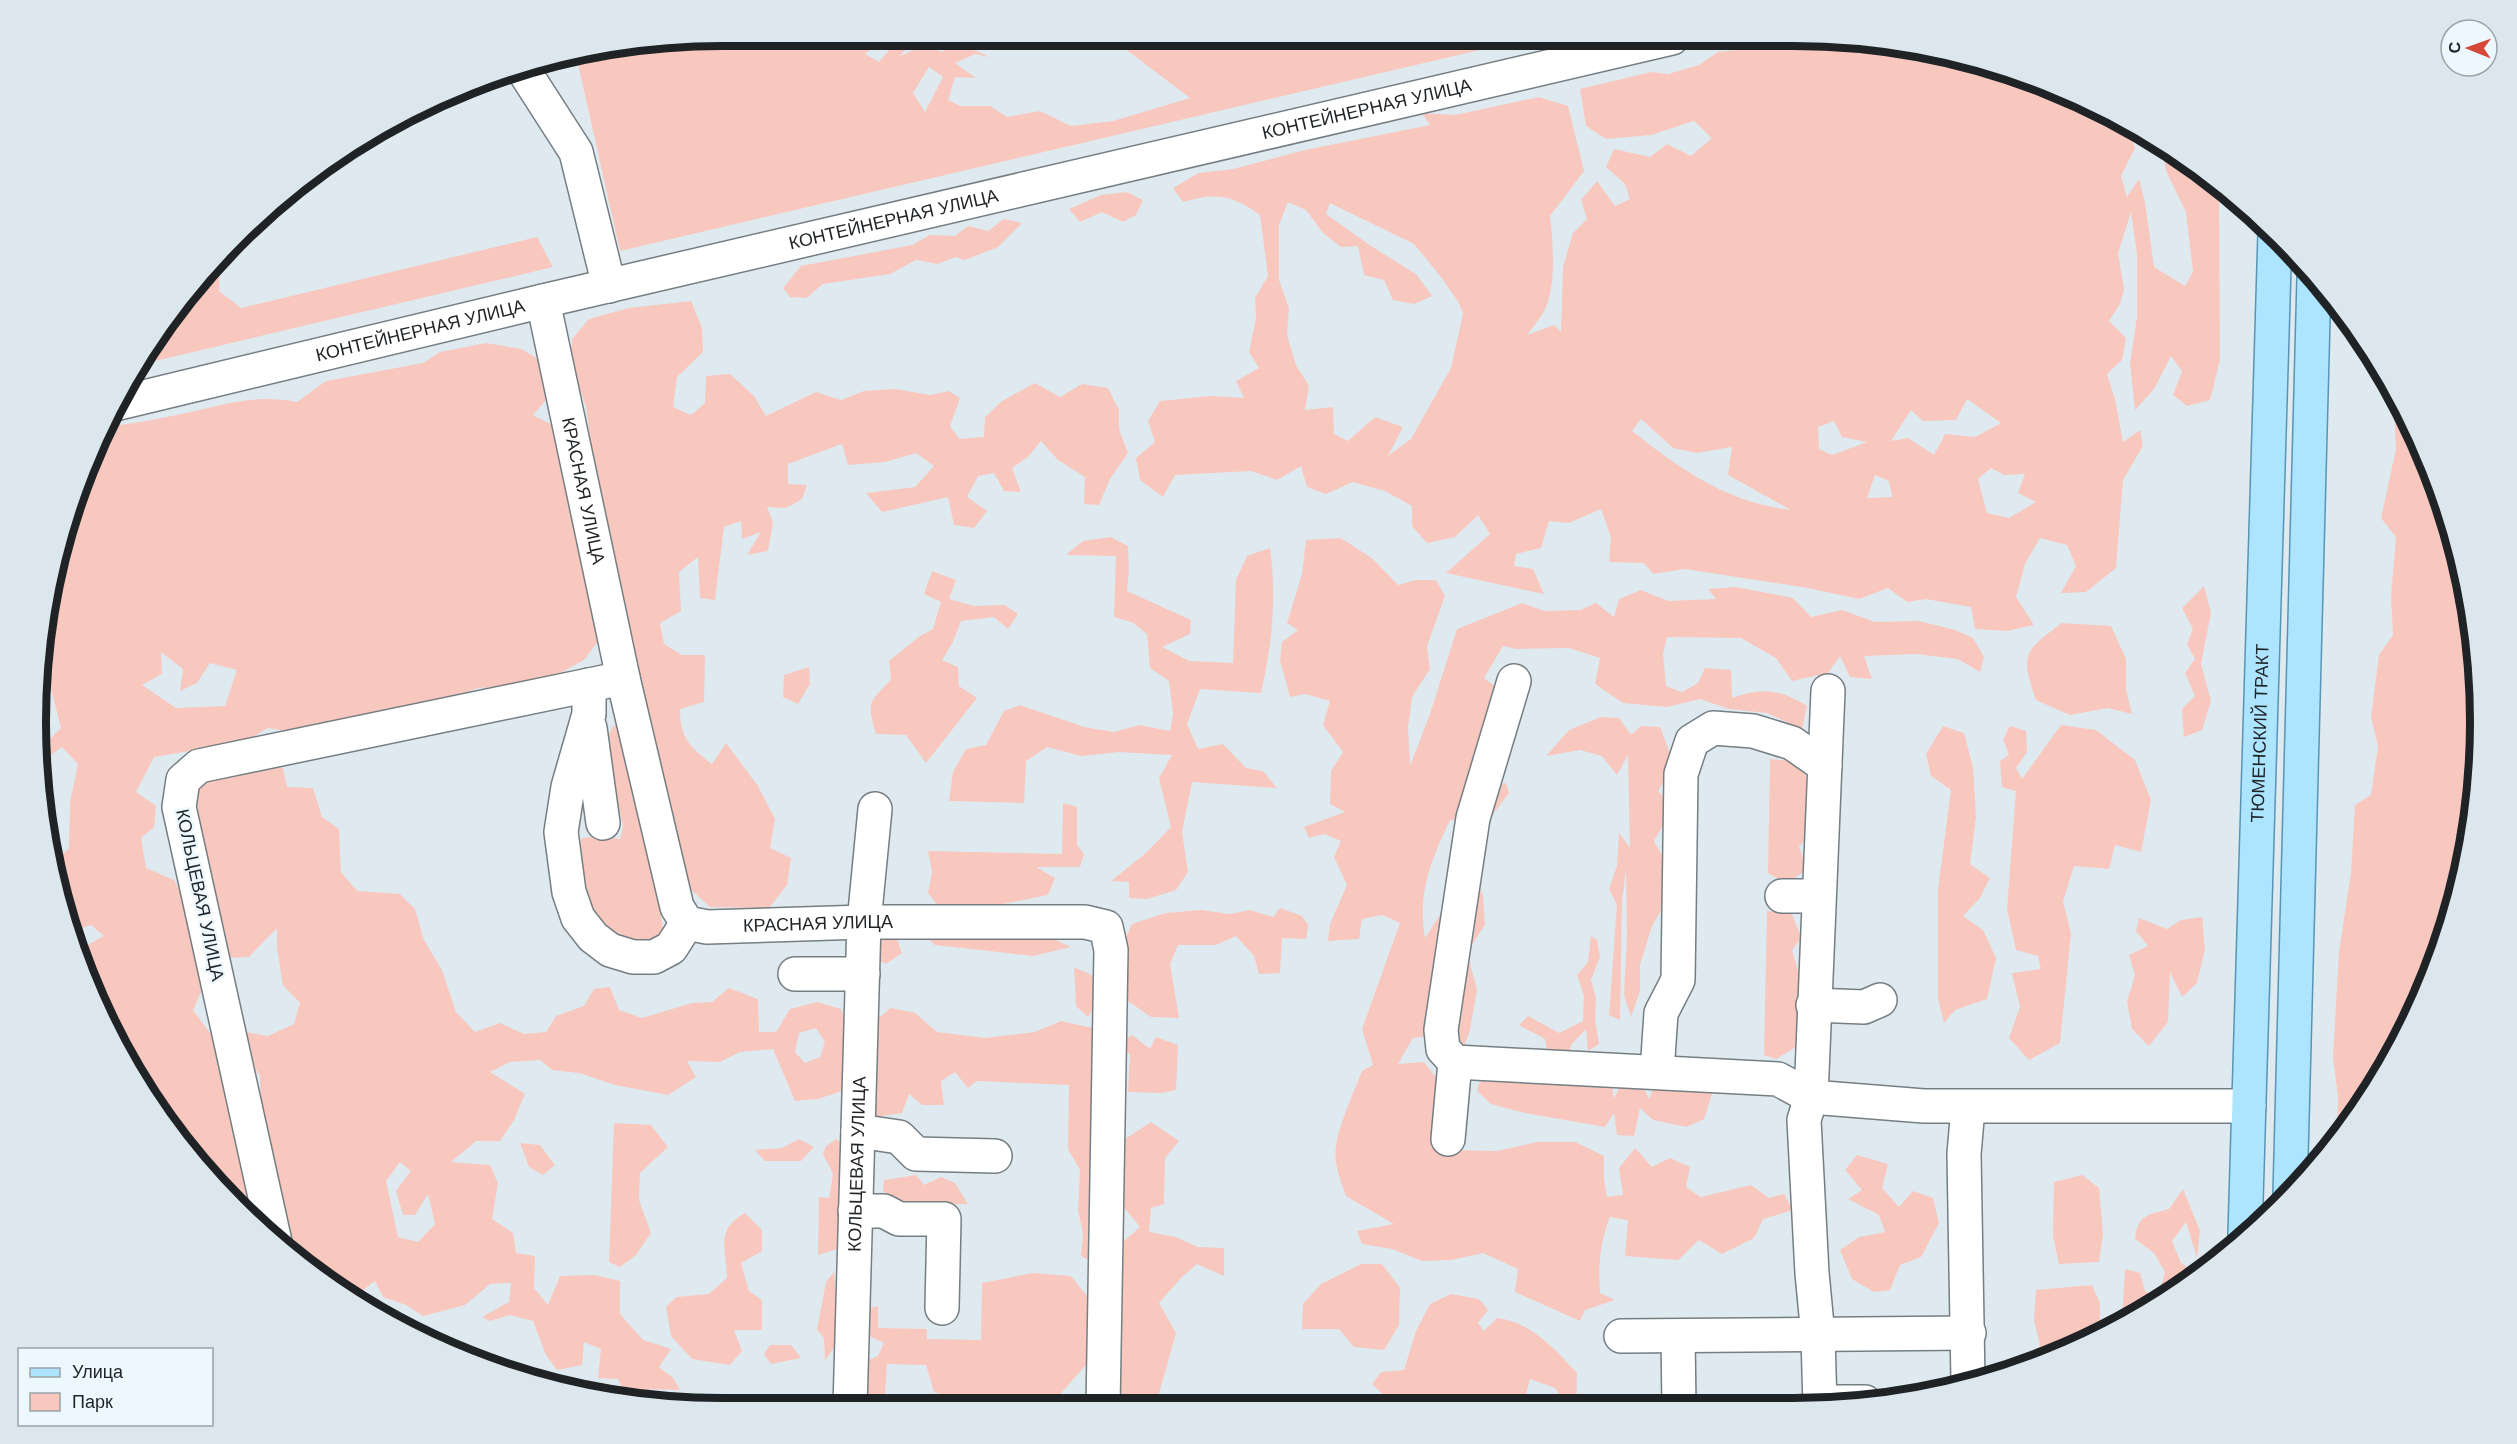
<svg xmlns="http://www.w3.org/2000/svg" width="2517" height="1444" viewBox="0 0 2517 1444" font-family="Arial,sans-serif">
	<rect width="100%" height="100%" fill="#dfeaf0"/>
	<path fill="#f8c8bf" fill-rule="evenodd" d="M1840 37 2015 72 2128 128 2135 148 2121 176 2127 197 2139 179 2145 202 2154 267 2185 286 2193 272 2186 212 2166 171 2162 145C2183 155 2210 173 2219 196L2220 360 2210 400 2187 406 2173 395 2182 371 2171 356 2154 389 2135 410 2130 363 2137 317V254L2131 212 2118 253 2124 289 2120 304 2109 321 2126 338 2122 360 2107 374 2115 399 2123 442 2140 430 2143 446 2123 480 2116 568 2086 592 2061 593 2076 566 2067 545 2040 538 2025 564 2016 597 2034 625 2007 631 1975 629 1971 607 1926 599 1907 602 1888 588 1859 599 1808 588 1685 569 1653 574 1644 563 1609 562 1611 537 1601 509 1569 523 1549 521 1541 548 1516 554 1514 566 1533 569 1544 594 1446 573 1490 534 1478 515 1455 537 1427 543 1412 526V506L1385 491 1353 482 1326 494 1307 487 1301 466 1277 480 1251 471 1175 475 1163 497 1140 480 1136 458 1155 442 1148 421 1160 401 1211 396 1244 398 1236 381 1259 368 1249 352 1256 318 1255 298 1268 276 1260 215C1233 195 1214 192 1183 202L1173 188 1199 173 1233 169 1305 150 1430 125 1422 113 1455 115 1539 97 1568 106 1584 171 1550 216C1553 242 1557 288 1544 311 1540 319 1533 327 1527 335L1554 325 1561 332 1563 267 1573 233 1587 219 1581 200 1597 181 1615 206 1630 199 1625 184 1606 167 1614 149 1650 157 1667 144 1691 156 1712 138 1694 121 1651 135 1606 139 1586 126 1580 89 1651 72 1668 74 1699 65 1718 52 1754 48 1803 38ZM1288 202 1306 210 1323 233 1341 247 1358 246 1364 275 1384 280 1393 300 1414 304 1432 296 1416 274 1371 246 1326 214 1330 203 1414 244 1441 277 1459 303 1463 314 1451 368 1411 439 1388 456 1403 427 1375 417 1348 441 1334 434 1333 407 1305 410 1309 386 1296 365 1287 335 1289 308 1279 280V225ZM1967 399 2001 423 1975 437 1945 434 1934 455 1908 438 1891 441 1911 410 1923 421 1956 420ZM1641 419 1673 448 1696 453 1732 447 1728 475 1791 510C1726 502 1682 470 1632 431ZM1834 421 1842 437 1867 442 1832 455 1819 449 1818 427ZM1991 468 2004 475 2025 474 2018 493 2036 502 2009 518 1987 513 1978 479ZM1875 475 1889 481 1892 497 1867 498Z
		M1527 39 620 251 576 55 632 42 913 41 900 56 924 46 942 52 957 42 990 57 975 54 955 63 976 78 955 77 948 100 961 106H990L1007 117 1040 111 1071 126 1113 121 1190 98 1124 48 1106 40ZM875 45 891 48 879 62 865 54ZM929 67 943 77 925 112 913 93Z
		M1127 192 1143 200 1136 215 1123 222 1102 212 1080 222 1069 209 1101 195Z
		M1004 219 1022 223 998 247 965 260 955 257 938 264 916 260 890 274 823 284 806 298 790 297 783 288 801 266 912 245 930 235 955 236 968 226 988 231Z
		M537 237 553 267 138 365 152 341 220 258 219 291 241 308Z
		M691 301 702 328 703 352 677 377 673 407 691 415 705 403 706 376 730 374 754 396 766 416 816 392 841 400 864 391 895 389 930 395 949 391 960 398 950 426 959 439 984 437 985 417 1002 401 1035 383 1060 397 1082 384 1108 388 1119 410V429L1128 453 1110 479 1099 505 1084 504 1085 477 1058 460 1041 441 1028 457 1012 468 1021 492 1004 491 994 473 978 476 967 497 987 511 974 528 954 525 948 497 882 512 866 493 915 487 934 466 916 453 885 462 848 465 842 444 788 464V484L807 485 802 499 786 508 767 507 773 522 768 551 747 555 761 532 742 539 741 521 724 527 715 600 700 598 698 557 679 572 681 611 660 623 664 644 682 655H705L704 702 680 709C680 738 690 747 712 764L726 743 758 786 775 819 770 848 791 858 787 885 769 908 710 907 688 887 602 526 586 406 571 366 572 339 589 319 629 308Z
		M486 343 522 349 539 360 547 399 533 415 556 427 602 636 584 660 540 684 478 688 417 710 301 733 268 728 244 742 154 757 136 792 156 806 154 827 141 838 146 868 174 880 197 925 206 981 193 1010 216 1041 261 1229 178 1140 128 1065 95 993 103 981 87 975 76 951 104 936 91 925 70 932 52 865 69 848 70 802 78 764 62 747 40 763 36 722V720L45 744 61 728 47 673 43 671 59 544 103 427C131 424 159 419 186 413 226 404 256 394 297 402L326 381 423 363 440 352ZM161 652 183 669 180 691 197 683 210 663 237 670 225 706 176 708 142 685 162 674Z
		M2396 399 2429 459 2468 588 2481 722 2468 855 2429 984 2366 1103 2337 1137 2338 1097 2333 1057 2339 952 2351 873 2355 805 2371 795 2378 746 2371 717 2379 655 2393 635 2391 596 2396 537 2381 518 2396 449 2394 404Z
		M1111 537 1128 546 1129 570 1127 591 1191 620 1190 634 1162 647 1189 661 1233 663 1236 580 1247 556 1270 548C1277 596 1272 645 1261 693L1200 689 1187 724 1198 749 1223 744 1246 768 1263 771 1277 788 1192 782 1182 832 1188 872 1176 890 1147 899 1129 898V882L1111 881 1146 853 1171 827 1159 778 1172 755 1119 752 1081 756 1047 747 1026 761 1024 803 949 801 953 772 966 749 986 745 1004 711 1020 705 1084 727 1114 732 1139 725 1170 731 1173 714 1169 681 1150 668 1147 634 1132 622 1114 617 1116 556 1066 555 1083 541Z
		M1341 538 1373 559 1398 585 1415 580H1436L1445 596 1427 646 1430 669 1412 697 1408 728 1410 766 1430 714 1457 629 1522 603 1544 611 1580 610 1596 603 1614 617 1619 599 1641 590 1668 601 1716 599 1708 589 1736 587 1793 598 1811 617 1842 610 1875 622 1919 621 1955 630 1973 638 1984 657 1980 672 1958 659 1916 654 1864 656 1872 679 1850 677 1840 656 1828 673 1792 681 1776 658 1741 638 1667 637 1663 654 1666 686 1682 692 1698 683 1705 668 1731 670 1732 698C1761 687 1780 689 1807 706L1802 729 1767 713 1729 709 1700 699 1667 707 1623 703 1595 684 1600 658 1569 648 1516 649 1503 646 1484 678 1502 692 1464 821 1450 820C1431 860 1417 894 1425 938L1458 887 1433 1036 1413 1038 1398 1064 1424 1062 1442 1085 1445 1150 1497 1151 1537 1142H1575L1604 1156V1179L1607 1197 1623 1195 1619 1168 1635 1148 1652 1167 1670 1158 1690 1167 1686 1187 1701 1197 1751 1185 1769 1198 1784 1194 1793 1210 1763 1219 1754 1238 1722 1254 1699 1240 1678 1260 1625 1256 1628 1220 1610 1217C1600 1243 1598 1266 1600 1293L1615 1300 1585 1310 1580 1321 1515 1292 1518 1269 1483 1253 1451 1260 1422 1261 1392 1249 1362 1244 1357 1231 1394 1224 1346 1196C1341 1181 1333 1163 1336 1146 1339 1124 1354 1092 1362 1071L1373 1065 1362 1029 1400 923 1382 915 1362 919 1359 939 1328 941 1330 924 1347 885 1334 857 1341 841 1324 834 1309 838 1304 827 1345 812 1330 804 1331 771 1343 752 1323 725 1330 701 1306 694 1290 697 1280 660 1282 642 1298 630 1287 623 1302 574 1306 540Z
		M932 571 956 580 949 599 974 606 1005 605 1018 614 1008 629 994 617 961 621 953 642 942 660 958 667 959 686 977 698 926 763 906 735 876 734C867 702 868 703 891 680L889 661 920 636 933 629 941 602 924 594Z
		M2204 586 2211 613 2201 664 2211 701 2202 730 2184 737 2182 709 2195 696 2185 673 2195 659 2187 644 2193 629 2182 608Z
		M2062 623 2111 626 2126 659V690L2132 714 2108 708 2070 715 2036 700C2020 654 2024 651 2062 623Z
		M809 667 810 684 798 704 783 697 784 675Z
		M1601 717 1619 718 1631 735 1641 726 1660 727 1674 764 1658 791 1667 801 1666 820 1654 841 1666 863V902L1652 926 1640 965V991L1631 1017 1624 995 1627 937 1626 870 1622 901 1620 1020 1609 1015 1617 905 1609 889 1617 866 1619 833 1630 848 1628 755 1617 775 1602 756 1580 750 1546 756 1569 730Z
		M625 725 663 928 655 944 629 945 598 930C587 902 572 868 582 838L600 836 620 839 623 826 605 743 613 726Z
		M2061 725 2096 730 2135 760 2151 800 2141 852 2115 845 2109 869 2074 866 2063 901 2071 934 2060 1043 2029 1060 2009 1038 2020 1007 2012 973 2041 969 2038 956 2016 950 2007 909 2016 791 2002 787 2000 761 2009 755 2003 739 2010 726 2026 731 2027 752 2016 768 2022 779Z
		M1943 726 1964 733 1973 767 1976 817 1970 864 1990 878 1980 898 1963 916 1983 930 1996 958 1987 999 1955 1010 1944 1023 1938 999V889L1951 790 1931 776 1926 754Z
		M1770 759 1803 762 1809 796 1810 833 1799 847 1807 868C1793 882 1784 884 1768 873Z
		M258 767 283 768 287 787 313 788 322 817 339 829 341 872 357 891 400 894 415 909 424 940 442 970 456 1012 475 1032 500 1023 524 1034 546 1032 556 1016 584 1006 594 989 610 987 619 1010 642 1018 692 1003 712 1002 729 988 758 999 759 1032H776L790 1009 817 1002 841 1009 850 1034 842 1091 818 1099 795 1101 773 1049 740 1052 720 1062 687 1061 696 1077 668 1095 615 1085 579 1073 552 1070 540 1060 510 1062 490 1072 525 1094 514 1120 500 1141H476L451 1162 490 1165 498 1183 492 1219 513 1233 516 1253 535 1256 534 1288 548 1305 560 1276 594 1275 620 1281V1314L643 1340 671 1349 659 1367 673 1378 680 1390 650 1389 645 1400 625 1396 618 1379 598 1378 601 1349 584 1342 582 1365 557 1370 546 1355 533 1321 510 1315 490 1321 482 1317 509 1302 511 1283 490 1284 465 1305 423 1316 406 1305 383 1297 375 1281 355 1296H348L299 1260 273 1183 262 1132 260 1076 244 1051 240 1031 268 1036 294 1024 300 1003 283 985 277 948V928L249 957 227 958 213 925 214 882 198 855 188 812 206 775ZM816 1028 825 1042 820 1057 805 1063 795 1052 799 1033ZM400 1162 411 1171 396 1191 403 1215H415L428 1194 435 1224 418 1242 398 1237 386 1181Z
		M1506 783 1509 793 1491 817 1479 842 1492 788Z
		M1063 803 1077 807V845L1084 854 1080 867H1036L1055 878 1048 895 998 905 940 908 928 893 932 872 928 851 1062 854Z
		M1473 872 1483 896 1485 925 1467 952 1477 990 1470 1030 1462 1052 1450 1032Z
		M1280 908 1302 916 1308 925 1306 939 1282 938 1280 973 1259 974 1254 956 1236 936 1216 945H1178L1170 964 1179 1018 1151 1017 1122 997 1120 951 1132 924 1166 913 1201 910 1230 914 1250 910 1273 917Z
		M1767 911 1792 914 1801 938 1792 950 1800 978 1796 1047 1776 1059 1764 1055Z
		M2202 917 2205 949 2197 983 2182 997 2170 972 2168 1022 2149 1046 2132 1029 2127 1002 2135 975 2129 955 2148 946 2136 931 2139 918 2167 929 2181 920Z
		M879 929 897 939 902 953 886 964 874 958Z
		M919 932 1041 933 1071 947 1033 956 935 945Z
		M1591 936 1597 940 1600 957 1591 980 1596 998 1595 1019 1599 1044 1588 1051 1586 1029 1571 1045 1568 1060 1548 1056 1545 1039 1519 1025 1528 1016 1559 1033 1583 1021 1584 996 1577 975 1588 962Z
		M1074 967 1098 978 1099 998 1088 1017 1076 1006Z
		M891 1008 915 1013 937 1032 985 1038 1035 1032 1061 1021 1097 1029 1092 1262 1081 1256 1083 1234 1078 1210 1080 1170 1068 1149 1069 1085 977 1081 968 1088 955 1072 941 1081 944 1105H922L909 1094 902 1113 875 1117 867 1100 877 1019Z
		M1132 1035 1150 1049 1156 1037 1178 1045 1176 1090 1161 1093 1128 1092 1130 1055 1121 1042Z
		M1500 1071 1611 1079 1614 1099 1623 1079 1642 1084 1649 1099 1657 1080 1712 1094 1704 1119 1686 1127 1653 1120 1640 1108 1634 1136 1617 1135 1614 1113 1605 1127 1525 1113 1491 1104 1477 1091 1479 1083Z
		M1151 1122 1179 1141 1165 1158 1164 1204 1151 1208 1149 1232 1176 1237 1198 1247 1224 1248V1276L1197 1264 1182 1277 1159 1303 1176 1333 1158 1397 1207 1400 1213 1407H1116V1371L1121 1324 1115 1291 1116 1248 1140 1227 1121 1204 1122 1141Z
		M614 1123 651 1125 668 1147 640 1173 639 1200 651 1233 636 1255 620 1267 609 1262Z
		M799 1139 814 1147 801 1161H765L755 1150 782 1148Z
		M836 1139 844 1145 840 1248 818 1255 819 1197 829 1198 833 1174 823 1154 826 1146Z
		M520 1143 540 1145 555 1165 543 1175 529 1167Z
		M1857 1155 1888 1164 1882 1188 1899 1207 1913 1191 1933 1198 1939 1223 1921 1257 1900 1265 1890 1290 1874 1292 1852 1279 1840 1250 1859 1237 1885 1232 1879 1215 1848 1199 1862 1190 1845 1170Z
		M916 1175 924 1185 941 1177 955 1183 968 1204 897 1206 883 1190 884 1180Z
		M2082 1175 2099 1188 2103 1234 2099 1262 2059 1264 2053 1236 2054 1182Z
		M2183 1189 2200 1231 2197 1258 2186 1222 2172 1241 2181 1263 2195 1272 2138 1316 2122 1323 2125 1269 2140 1273 2145 1291 2157 1300 2165 1272 2154 1253 2135 1239C2138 1214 2148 1215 2169 1209Z
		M745 1213 762 1230V1251L741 1263 749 1291 762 1300V1330H734L742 1351 730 1365 692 1359 671 1336 666 1307 676 1297 709 1294 727 1278C726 1247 715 1230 745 1213Z
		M1361 1264H1382L1400 1288 1399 1325 1384 1350 1354 1347 1339 1329H1302L1303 1304 1321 1284Z
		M834 1272 839 1340 825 1361 824 1338 817 1330 826 1282Z
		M1033 1273 1071 1276 1087 1296V1364C1080 1371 1056 1400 1052 1403 1034 1412 979 1407 957 1407L959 1400 934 1392 926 1365 887 1364 885 1396 882 1407H860L858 1365 878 1356 884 1343 861 1332 862 1310 878 1306V1328L927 1329V1339L981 1340 982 1283Z
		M2092 1285 2100 1303V1333L2033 1363 2040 1345 2034 1320 2036 1290Z
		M1451 1294 1479 1299 1488 1310 1478 1323 1484 1331 1497 1318C1531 1322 1554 1348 1577 1373L1576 1407H1567L1555 1388 1530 1379 1523 1407H1403L1387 1398 1372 1384 1381 1372 1404 1370 1416 1331 1430 1304Z
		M770 1345H791L801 1358 771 1364 764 1354Z
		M1312 1397 1320 1407H1298L1300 1400Z"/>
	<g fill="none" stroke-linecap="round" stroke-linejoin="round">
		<g stroke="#747e83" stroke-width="36">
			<g id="minor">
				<path d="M522 68 576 152 609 286"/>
				<path id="s1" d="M543 301 623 678 677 907 687 923 707 927 864 922H1085L1106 927 1111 950 1103 1407"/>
				<path id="s2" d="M115 404 543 301 1672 38"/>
				<path d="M1514 681 1473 818 1441 1030 1443 1049 1455 1062 1778 1079 1811 1097 1924 1106H2249"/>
				<path d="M589 685V714L568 787 561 832 569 892 578 918 593 937 610 950 633 957H654L671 948 687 923"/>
				<path d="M590 728 603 823"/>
				<path d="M1782 896H1818"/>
				<path d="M795 974H863"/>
				<path d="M1813 1005 1864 1007 1880 1000"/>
				<path d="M1657 1072 1661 1013 1678 980 1681 774 1692 741 1713 728 1753 731 1792 743 1825 766"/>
				<path d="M1968 1108 1964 1154 1968 1381"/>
				<path d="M858 1131 899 1137 916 1154 995 1156"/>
				<path d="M1448 1139 1455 1062"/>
				<path d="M855 1211H884L899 1219H944L942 1308"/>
				<path d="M275 1242 179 807 183 780 199 766 623 678"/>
				<path d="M1621 1336 1969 1333"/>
				<path d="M1678 1336 1679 1407"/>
				<path d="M1820 1402H1865"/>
				<path id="s3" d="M850 1407 864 922 875 809"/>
				<path d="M1820 1407 1818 1336 1812 1273 1804 1120 1811 1097 1828 691"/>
			</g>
		</g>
		<g stroke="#5895b3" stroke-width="36">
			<g id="major">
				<path d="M2290 1195 2314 278"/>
				<path id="s4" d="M2245 1234 2275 233"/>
			</g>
		</g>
		<use href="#minor" stroke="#fff" stroke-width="33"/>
		<use href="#major" stroke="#ade4ff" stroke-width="33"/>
	</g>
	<g text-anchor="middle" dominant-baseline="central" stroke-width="5" stroke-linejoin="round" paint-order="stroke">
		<g font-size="18" fill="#1f2326" stroke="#ecf8fe">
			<text stroke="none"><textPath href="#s2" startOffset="1286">КОНТЕЙНЕРНАЯ УЛИЦА</textPath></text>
			<text stroke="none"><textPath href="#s2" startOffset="800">КОНТЕЙНЕРНАЯ УЛИЦА</textPath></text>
			<text stroke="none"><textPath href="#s2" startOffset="314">КОНТЕЙНЕРНАЯ УЛИЦА</textPath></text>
			<text stroke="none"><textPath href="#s1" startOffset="194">КРАСНАЯ УЛИЦА</textPath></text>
			<text stroke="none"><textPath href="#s4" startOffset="501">ТЮМЕНСКИЙ ТРАКТ</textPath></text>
			<text transform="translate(200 895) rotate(78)">КОЛЬЦЕВАЯ УЛИЦА</text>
			<text stroke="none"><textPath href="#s1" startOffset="771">КРАСНАЯ УЛИЦА</textPath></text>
			<text stroke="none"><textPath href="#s3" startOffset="243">КОЛЬЦЕВАЯ УЛИЦА</textPath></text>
		</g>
	</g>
	<path d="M0 0H2517V1444H0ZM722 46H1794A676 676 0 0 1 2470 722V722A676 676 0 0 1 1794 1398H722A676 676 0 0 1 46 722V722A676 676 0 0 1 722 46Z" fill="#dce7ed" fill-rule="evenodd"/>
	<path fill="none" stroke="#1f2326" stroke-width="8" d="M722 46H1794A676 676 0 0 1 2470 722V722A676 676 0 0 1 1794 1398H722A676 676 0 0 1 46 722V722A676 676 0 0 1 722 46Z"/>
	<rect x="18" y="1348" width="195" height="78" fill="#ecf8fe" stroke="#9aa3a8" stroke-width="1.5"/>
	<rect x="30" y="1368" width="30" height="9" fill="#ade4ff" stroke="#9aa3a8" stroke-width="1.5"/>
	<text x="72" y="1378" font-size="18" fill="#1f2326">Улица</text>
	<rect x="30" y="1393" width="30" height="18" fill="#f8c8bf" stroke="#9aa3a8" stroke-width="1.5"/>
	<text x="72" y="1408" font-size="18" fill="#1f2326">Парк</text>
	<g transform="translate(2469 48) rotate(271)"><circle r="28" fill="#ecf8fe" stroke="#9aa3a8" stroke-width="1.5"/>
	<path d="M0-4.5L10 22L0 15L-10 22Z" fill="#d64938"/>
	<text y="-9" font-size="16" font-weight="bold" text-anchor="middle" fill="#1f2326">С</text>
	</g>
</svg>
